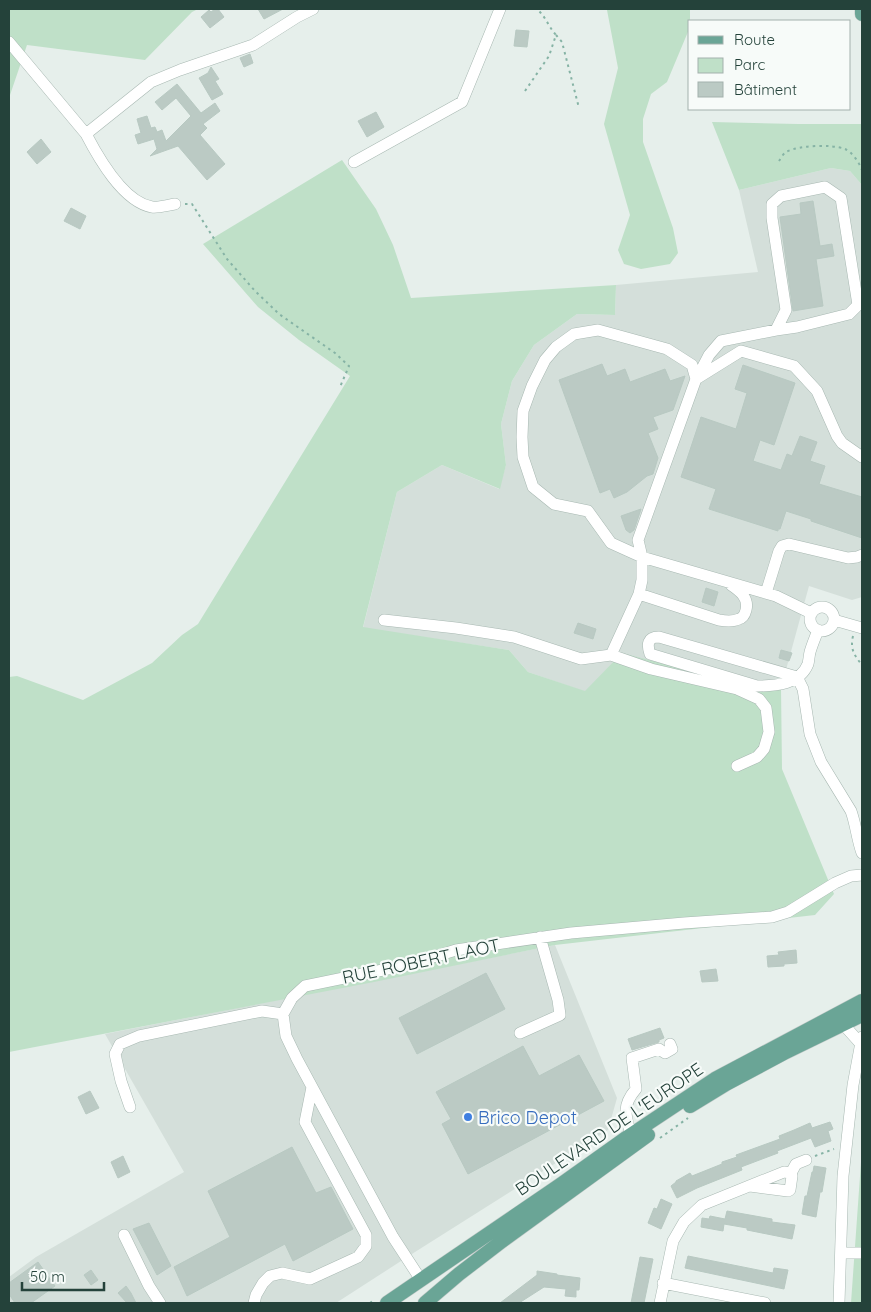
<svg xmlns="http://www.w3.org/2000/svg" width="871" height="1312" viewBox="0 0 871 1312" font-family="Quicksand,sans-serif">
	<rect width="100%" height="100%" fill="#e6efeb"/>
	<path fill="#d4dfda" d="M831 168 850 171 862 185V597L852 600 809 586 781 688 586 692 528 672 509 650 363 628 397 492 442 465 499 489 506 465 501 424 512 381 534 345 577 314 615 315 616 285 758 272 739 190Z
		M555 945 617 1098 608 1130 415 1252 336 1303H9V1277L36 1257 184 1172 105 1034Z"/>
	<path fill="#bfe0c8" d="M9 9H198L192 12 145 60 27 45 9 98Z
		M608 9H690V27L667 82 651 94 643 119V142L673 228 678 253 670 264 641 269 624 264 618 250 630 215 604 124 618 68 607 10Z
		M712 122 798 124H862V188V185L850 171 831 168 739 190Z
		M342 160 376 209 393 245 411 298 616 285 615 315 577 314 534 345 512 381 501 424 506 465 500 489 442 465 397 492 363 627 509 650 528 672 585 691 622 653 761 689 781 688 782 769 834 894 815 915 555 945 374 982 9 1052V677L17 676 83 700 152 663 182 635 198 624 350 376 299 340 258 307 203 244Z
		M862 1148V1303H851Z"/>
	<path fill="#bbcac4" stroke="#b8c9c2" d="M215 9H218L224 17 210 28 201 17 209 10 211 12Z
		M258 9H283L264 19Z
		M516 30 529 31 527 47 514 46Z
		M250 54 253 63 244 67 240 58Z
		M211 67 219 79 215 81 223 94 212 100 199 78 208 73Z
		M177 84 201 113 215 103 220 111 203 124 207 128 200 135 225 164 207 180 178 146 150 156 157 149 154 139 138 144 135 135 141 133 137 119 147 116 151 128 155 127 157 132 162 130 166 141 191 116 176 98 162 110 155 102Z
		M376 112 384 127 367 137 358 121Z
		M41 139 51 152 37 164 27 152Z
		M813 201 820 246 832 244 834 256 816 259 823 306 793 311 780 217 801 214 800 203Z
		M71 208 86 216 80 229 64 221Z
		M602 364 607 376 625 369 630 382 665 369 670 381 685 376 673 410 653 417 658 429 648 433 658 458 653 474 647 476 627 492 614 498 610 489 600 493 559 380Z
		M743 365 795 383 774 445 760 440 753 461 781 470 787 454 792 456 800 436 817 442 810 461 825 466 819 484 862 497V538L811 521V519L786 511 780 529H778V531L709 509 716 489 681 477 701 417 736 429 747 393 735 389Z
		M641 509 634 530 630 533 626 530 621 516Z
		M706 588 718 592 714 606 702 602Z
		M578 623 596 629 593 639 574 633Z
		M781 650 792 653 789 661 779 658Z
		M796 950 797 963 784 964V966L768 967 767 956 779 955 778 952Z
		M716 969 718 981 702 982 700 971Z
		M486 973 505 1009 417 1054 399 1018Z
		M660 1028 664 1038 659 1040V1042L632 1050 628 1039Z
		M523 1046 539 1076 579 1055 604 1101 468 1174 442 1124 451 1119 436 1092Z
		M90 1091 99 1108 86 1114 78 1097Z
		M830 1122 833 1129 828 1131 831 1141 815 1147 811 1138 777 1151 778 1153 741 1167 742 1170 697 1188 677 1198 671 1186 676 1182V1181L690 1173 692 1176 722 1164V1162L737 1157 736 1155 780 1139 779 1136 794 1130 810 1123 812 1128Z
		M292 1147 316 1193 331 1187 353 1229 293 1261 285 1244 187 1296 174 1267 230 1237 208 1191Z
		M123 1156 130 1172 118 1178 111 1162Z
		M814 1166 826 1168 822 1192H820L816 1217 802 1214 805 1196H807L812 1172H813Z
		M661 1199 672 1204 661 1229 648 1223 654 1208 657 1209Z
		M727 1211 772 1219V1222L795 1225 792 1239 747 1230V1228L724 1224 723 1231 701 1227 702 1218 709 1219 710 1216 725 1219Z
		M149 1223 171 1266 157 1275 133 1229Z
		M688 1256 773 1273 774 1268 788 1270 784 1289 685 1268Z
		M640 1257 653 1259 644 1303H631Z
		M38 1262 55 1286 31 1303H15L9 1294V1283Z
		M91 1270 98 1280 91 1285 84 1275Z
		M537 1271 557 1274V1275L580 1278 579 1290H576V1297L565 1296 566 1289 544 1287 519 1303H500L537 1275Z
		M126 1286 131 1293 136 1303H127L118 1293Z"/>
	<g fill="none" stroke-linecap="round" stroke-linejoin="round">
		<g stroke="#a8b8b2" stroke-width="12">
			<path id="minor" d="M9 42 86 134 151 82 180 70 253 45 297 17 313 9
				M86 134C98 157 123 202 152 207 158 208 168 205 175 204
				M354 162 462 102 500 9
				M697 378 709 355 721 341 776 330 797 327 849 314 858 305 841 198 825 187 781 196 772 204V218L786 310 776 330
				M696 379 692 365 667 349 598 330 574 334 556 347 545 360 532 386 523 411 522 437 523 457 533 487 554 504 588 511 611 543 642 557 776 596 811 613
				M766 593 779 551 782 546 789 544 848 558 857 557 862 555
				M639 594 719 620C725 621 733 622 739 619 743 618 745 614 746 610 749 598 740 591 731 585
				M810 619a12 12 0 1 1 24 0a12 12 0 1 1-24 0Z
				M384 620 456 628 514 637 581 659 611 655 639 594 642 580V557L638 540 696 379 741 351 794 366 817 391 837 436 842 443 862 457
				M834 620 862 628
				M818 630C815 638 812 645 810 652 809 656 809 660 808 664 800 684 776 686 757 686L650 654C647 645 647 637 659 637L797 677 803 689 810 734 821 762 851 811C856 825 857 839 862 853
				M611 655 651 669 737 689 759 699 766 708 769 732 764 749 757 757 737 766
				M843 1024 860 1043
				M520 1033 560 1015 558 1000 540 937
				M130 1107 121 1081 115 1054 120 1044 139 1036 262 1011 283 1014
				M631 1135C625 1115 622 1105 636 1089L632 1058 659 1049 665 1053 672 1049 670 1044
				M791 1173 796 1164 806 1160
				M124 1235 149 1286 160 1303
				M841 1253H862
				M421 1280 393 1237 297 1059 286 1036 283 1014 292 998 305 986 407 965 456 950 571 933 684 923 772 917 788 912 835 883 851 876 862 875
				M663 1283 765 1303
				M254 1303 256 1295 263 1283 270 1276 282 1273 310 1279 358 1257 366 1246V1235L305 1122 312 1087
				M660 1303 673 1241 684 1222 702 1205 784 1172 791 1173 792 1176 790 1190 788 1191 750 1186
				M839 1303 843 1176 853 1085 862 1037"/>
		</g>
		<g stroke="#c2cac8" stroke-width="15">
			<path id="major" d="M862 9V14
				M690 1106 726 1084 784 1053 862 1015
				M387 1303 560 1185 626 1138 715 1079 862 1001
				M425 1303 459 1274 502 1241 648 1135"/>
		</g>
		<path stroke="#86b3a5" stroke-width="2" stroke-dasharray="2.5 4" stroke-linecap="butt" d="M556 35 562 42 579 108
			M525 91 549 56 556 35C548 26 546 17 537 9
			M779 161C781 158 783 154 786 152 799 145 832 144 845 149 852 152 859 162 862 170
			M185 204H192L227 259 255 291 279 314 335 353 349 366 340 387
			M853 636C850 649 854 655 862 665
			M660 1138 688 1118
			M815 1156 834 1149
			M370 1303 375 1299"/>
		<use href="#minor" stroke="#fff" stroke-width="11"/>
		<use href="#major" stroke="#6aa596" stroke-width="14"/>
	</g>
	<circle fill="#3f7fe0" stroke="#f7fbf9" stroke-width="2" cx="468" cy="1117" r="5"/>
	<g text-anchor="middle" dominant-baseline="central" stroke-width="4.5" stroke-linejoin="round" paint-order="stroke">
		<g font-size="18" fill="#24423a" stroke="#f7fbf9">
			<text transform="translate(421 961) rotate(-12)">RUE ROBERT LAOT</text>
			<text transform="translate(609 1129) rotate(-34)">BOULEVARD DE L'EUROPE</text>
		</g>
		<g font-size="18" fill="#366cbe" stroke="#f7fbf9" text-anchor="start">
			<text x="478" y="1117">Brico Depot</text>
		</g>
	</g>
	<rect width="871" height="1312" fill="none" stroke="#24423a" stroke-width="20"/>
	<rect x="688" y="20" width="162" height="90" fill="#f7fbf9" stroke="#a3b1ad"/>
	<rect x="698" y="36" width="25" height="8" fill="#6aa596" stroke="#a3b1ad"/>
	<text x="734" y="45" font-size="15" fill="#24423a">Route</text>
	<rect x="698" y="58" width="25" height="15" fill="#bfe0c8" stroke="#a3b1ad"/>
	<text x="734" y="70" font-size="15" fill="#24423a">Parc</text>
	<rect x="698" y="82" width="25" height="15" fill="#bbcac4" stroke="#a3b1ad"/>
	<text x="734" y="95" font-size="15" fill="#24423a">Bâtiment</text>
	<path d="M22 1282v8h82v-8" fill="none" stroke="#24423a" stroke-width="2.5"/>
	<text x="30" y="1282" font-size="15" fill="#24423a" stroke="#f7fbf9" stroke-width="4" paint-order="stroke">50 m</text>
</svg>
